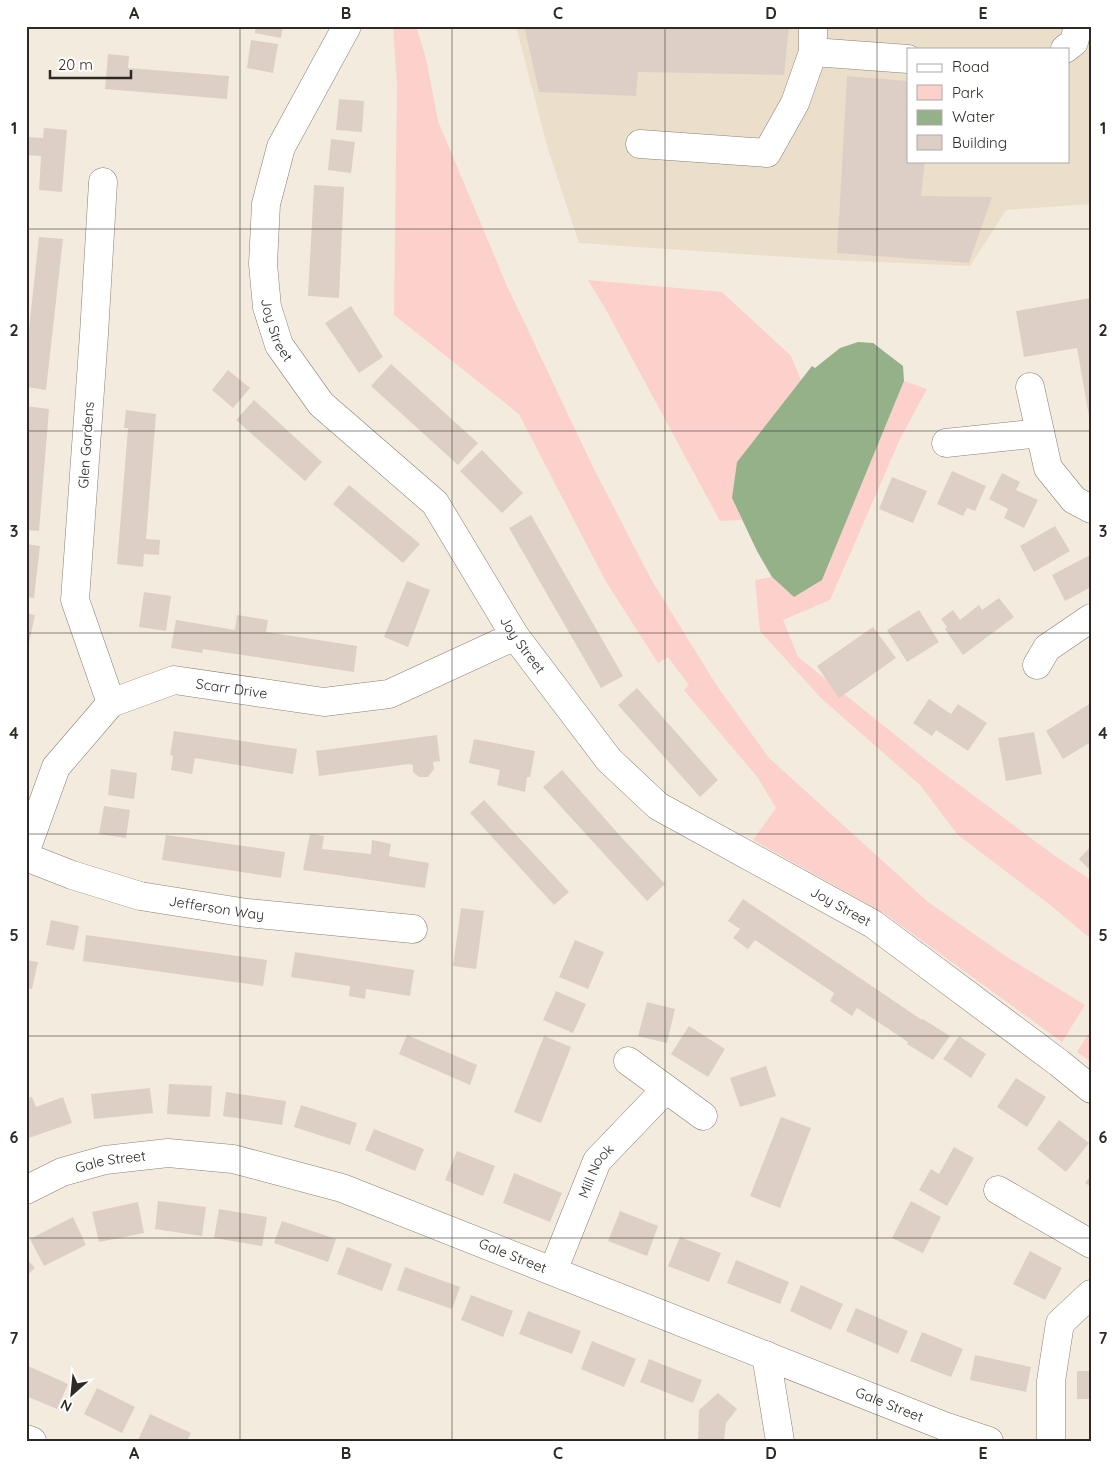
<svg xmlns="http://www.w3.org/2000/svg" width="1117" height="1467" viewBox="0 0 1117 1467" font-family="Quicksand,sans-serif">
	<rect width="100%" height="100%" fill="#f3ebdd"/>
	<path fill="#ebdfcb" fill-rule="evenodd" d="M516 26H1091V204L1006 210 970 266 833 260 579 243 547 146ZM908 49H1068V161H908Z"/>
	<path fill="#fcd0cb" d="M393 26H416L426 58 438 121 507 286 593 467 652 581 717 686 769 758 928 902 1007 957 1085 1005 1062 1042 884 913 753 840 776 808 758 778 684 690 689 685 668 657 658 663 605 580 519 414 394 315 397 84Z
		M588 280 722 292 791 356 801 380 737 462 732 498 742 520 720 521 605 308Z
		M904 381 927 389 900 439 830 600 783 620 798 657 930 763 1055 856 1091 880V939L1049 904 958 835 920 785 821 698 760 631 755 580 772 577 794 597 822 580Z
		M1091 1030V1062L1077 1052Z"/>
	<path fill="#95b18a" d="M858 342 873 343 903 366 904 381 822 580 794 597 772 577 757 551 732 498 737 462 812 366 815 368 840 348Z"/>
	<path fill="#decfc6" d="M256 26H283L281 38 255 33Z
		M524 26H789L784 75 638 72 636 96 539 92Z
		M251 40 278 44 273 73 247 68Z
		M108 54 129 56 128 68 229 76 227 99 105 89Z
		M847 76 908 81V161H925L921 196 992 197 969 263 837 253Z
		M339 99 364 101 362 132 336 130Z
		M44 128 67 130 62 192 39 190 41 156 26 155 27 137 43 138Z
		M331 139 355 142 351 173 328 170Z
		M314 185 344 187 339 298 308 296Z
		M39 237 63 239 46 390 26 387V356Z
		M1091 298V422H1090L1077 348 1024 357 1016 311Z
		M351 306 383 357 359 373 325 323Z
		M391 364 478 443 458 465 371 386Z
		M228 370 250 388 233 408 212 390Z
		M254 400 322 462 305 481 236 420Z
		M26 406 49 409 39 531 26 530Z
		M126 410 156 414 146 539 160 540 159 555 144 554 143 567 117 564 128 428H124Z
		M482 450 523 493 502 513 460 471Z
		M952 471 986 486 975 511 967 508 963 516 937 504Z
		M1002 473 1020 482 1016 490 1038 500 1024 528 1004 518 1008 509 989 499Z
		M892 477 927 491 913 523 879 509Z
		M349 485 420 544 403 563 333 504Z
		M531 515 623 676 601 688 509 528Z
		M1055 526 1070 551 1034 572 1020 546Z
		M26 544 40 546 34 598 26 597Z
		M1090 555 1091 587 1065 601 1052 575Z
		M407 581 430 590 408 647 384 637Z
		M144 592 171 596 166 631 139 627Z
		M999 598 1014 617 963 655 945 629 947 627 941 619 953 610 960 620 979 605 982 610Z
		M919 610 939 642 907 662 887 630Z
		M26 613 35 615 27 652H26Z
		M237 615 268 620 266 632 357 646 354 672 203 649 202 653 171 648 176 620 235 630Z
		M873 627 896 658 839 698 817 666Z
		M637 688 718 780 700 797 618 705Z
		M929 699 951 714 958 704 987 723 968 751 936 730 932 736 913 723Z
		M1091 703V742L1063 759 1046 731Z
		M174 731 297 749 293 774 195 758 192 774 171 770 173 756 170 755Z
		M1034 732 1042 774 1006 781 998 738Z
		M437 735 440 761 433 762 434 769 428 777H419L413 772V765L409 764 319 776 316 751Z
		M474 739 535 751 530 777H527L525 792 497 785 500 770 469 763Z
		M111 769 137 773 134 799 108 795Z
		M562 770 622 838 665 884 647 901 543 787Z
		M484 800 569 892 554 905 470 813Z
		M104 806 130 810 126 838 99 834Z
		M310 834 324 836 322 849 371 854 372 840 391 844 389 856 398 858 429 863 425 888 303 870Z
		M166 835 285 852 281 878 162 860Z
		M1091 846V871L1079 859Z
		M743 899 922 1020 923 1019 950 1036 933 1060 907 1044 908 1042 857 1008 852 1016 830 1001 834 993 755 940 748 949 733 938 740 929 728 921Z
		M461 908 484 911 476 969 453 966Z
		M51 920 79 926 74 950 46 945Z
		M86 935 267 960 263 986 83 961Z
		M575 940 604 952 588 989 559 977Z
		M295 952 414 970 410 996 366 989 365 999 349 996 350 986 291 977Z
		M26 960 38 962 32 989 26 988Z
		M556 991 586 1004 573 1033 543 1020Z
		M647 1002 675 1009 667 1043 638 1036Z
		M689 1026 725 1049 708 1077 671 1054Z
		M407 1035 477 1065 470 1085 399 1054Z
		M544 1036 571 1047 541 1123 514 1112Z
		M959 1036 986 1054 971 1078 943 1059Z
		M766 1066 776 1096 740 1107 730 1078Z
		M1016 1078 1046 1097 1027 1127 997 1107Z
		M169 1084 212 1086 210 1117 167 1114Z
		M150 1088 153 1113 94 1119 91 1094Z
		M226 1092 286 1101 282 1125 223 1116Z
		M32 1097 36 1107 63 1097 72 1123 26 1139V1099Z
		M301 1105 357 1123 350 1145 294 1127Z
		M781 1117 811 1128 780 1208 750 1196Z
		M1059 1120 1089 1143 1066 1172 1037 1149Z
		M374 1129 424 1149 415 1171 365 1150Z
		M954 1147 974 1158 947 1206 919 1190 931 1169 939 1174Z
		M457 1151 495 1166 483 1196 445 1180Z
		M514 1173 562 1193 550 1222 503 1203Z
		M1091 1175V1187L1085 1183Z
		M158 1201 206 1207 202 1236 155 1229Z
		M911 1201 941 1217 923 1253 892 1238Z
		M138 1202 144 1233 99 1242 92 1212Z
		M219 1209 267 1217 262 1246 214 1238Z
		M620 1211 658 1226 647 1256 608 1241Z
		M73 1217 86 1245 44 1266 30 1239Z
		M282 1221 336 1239 328 1262 274 1243Z
		M680 1237 721 1253 709 1282 668 1266Z
		M347 1247 392 1264 382 1291 337 1274Z
		M1030 1251 1062 1268 1045 1300 1013 1284Z
		M26 1258 35 1268 26 1276Z
		M736 1260 789 1282 780 1304 727 1283Z
		M405 1267 460 1287 452 1309 397 1290Z
		M801 1285 843 1304 831 1330 790 1311Z
		M471 1295 513 1311 503 1337 461 1320Z
		M856 1308 908 1331 898 1354 846 1331Z
		M528 1311 581 1331 572 1354 519 1334Z
		M922 1332 963 1349 951 1377 910 1361Z
		M592 1341 636 1359 624 1387 581 1369Z
		M975 1355 1031 1367 1026 1392 970 1380Z
		M649 1359 702 1380 693 1403 640 1382Z
		M28 1366 68 1384 57 1409 26 1396V1370Z
		M1077 1371H1091V1399H1077Z
		M97 1388 135 1407 122 1433 84 1414Z
		M718 1393 737 1409 726 1423 724 1439 725 1441H698L699 1410Z
		M150 1414 191 1433 187 1441 138 1440Z"/>
	<g fill="none" stroke-linecap="round" stroke-linejoin="round">
		<g stroke="#888174" stroke-width="29">
			<g id="minor">
				<path id="s1" d="M347 26 281 147 266 204 263 264 267 307 279 345 321 404 435 503 515 636 609 760 658 806 873 924 1059 1063 1091 1089"/>
				<path d="M1065 49 1074 42 1078 26"/>
				<path d="M813 52 908 59"/>
				<path d="M640 144 767 153 795 103 813 52V26"/>
				<path d="M103 182 94 334 75 600 111 703"/>
				<path d="M1030 387 1048 468 1074 500 1091 509"/>
				<path d="M946 443 1040 433"/>
				<path d="M1037 665 1047 648 1091 618"/>
				<path id="s2" d="M26 850 56 767 111 703 174 680 324 702 389 694 515 636"/>
				<path id="s3" d="M26 857 72 875 140 896 247 913 413 929"/>
				<path d="M628 1061 703 1116"/>
				<path id="s4" d="M26 1190 62 1172 105 1160 168 1153 233 1159 342 1188 944 1426 989 1441"/>
				<path d="M998 1190 1091 1244"/>
				<path id="s5" d="M553 1271 597 1161 666 1089"/>
				<path d="M766 1355 780 1441"/>
				<path d="M26 1439 32 1441"/>
				<path d="M1051 1441V1381L1060 1323 1091 1294"/>
			</g>
		</g>
		<use href="#minor" stroke="#fff" stroke-width="28"/>
	</g>
	<path fill="none" stroke="#2d2a25" stroke-width="1" stroke-opacity="0.55" d="M240 26V1441M452 26V1441M665 26V1441M877 26V1441M26 229H1091M26 431H1091M26 633H1091M26 834H1091M26 1036H1091M26 1238H1091"/>
	<g text-anchor="middle" dominant-baseline="central" stroke-width="4" stroke-linejoin="round" paint-order="stroke">
		<g font-size="14" fill="#2d2a25" stroke="#fff">
			<text stroke="none"><textPath href="#s1" startOffset="325">Joy Street</textPath></text>
			<text transform="translate(86 445) rotate(-86)">Glen Gardens</text>
			<text stroke="none"><textPath href="#s1" startOffset="730">Joy Street</textPath></text>
			<text stroke="none"><textPath href="#s2" startOffset="298">Scarr Drive</textPath></text>
			<text stroke="none"><textPath href="#s1" startOffset="1150">Joy Street</textPath></text>
			<text stroke="none"><textPath href="#s3" startOffset="198">Jefferson Way</textPath></text>
			<text stroke="none"><textPath href="#s4" startOffset="90">Gale Street</textPath></text>
			<text stroke="none"><textPath href="#s5" startOffset="109">Mill Nook</textPath></text>
			<text stroke="none"><textPath href="#s4" startOffset="510">Gale Street</textPath></text>
			<text stroke="none"><textPath href="#s4" startOffset="915">Gale Street</textPath></text>
		</g>
	</g>
	<rect width="1117" height="1467" fill="none" stroke="#ffffff" stroke-width="55"/>
	<rect x="907" y="48" width="162" height="115" fill="#ffffff" stroke="#abaaa8"/>
	<rect x="917" y="64" width="25" height="8" fill="#ffffff" stroke="#abaaa8"/>
	<text x="952" y="72" font-size="15" fill="#2d2a25">Road</text>
	<rect x="917" y="85" width="25" height="15" fill="#fcd0cb" stroke="#abaaa8"/>
	<text x="952" y="98" font-size="15" fill="#2d2a25">Park</text>
	<rect x="917" y="110" width="25" height="15" fill="#95b18a" stroke="#abaaa8"/>
	<text x="952" y="122" font-size="15" fill="#2d2a25">Water</text>
	<rect x="917" y="135" width="25" height="15" fill="#decfc6" stroke="#abaaa8"/>
	<text x="952" y="148" font-size="15" fill="#2d2a25">Building</text>
	<g transform="translate(72 1394) rotate(207)" stroke="#ffffff" stroke-width="4" paint-order="stroke">
	<path d="M0-4L9 19L0 12L-9 19Z" fill="#2d2a25"/>
	<text y="-8" font-size="14" font-weight="bold" text-anchor="middle" fill="#2d2a25">N</text>
	</g>
	<path d="M50 70v8h81v-8" fill="none" stroke="#2d2a25" stroke-width="2.5"/>
	<text x="58" y="70" font-size="15" fill="#2d2a25" stroke="#ffffff" stroke-width="4" paint-order="stroke">20 m</text>
	<rect x="28" y="28" width="1062" height="1412" fill="none" stroke="#2d2a25" stroke-width="2"/>
	<g font-size="16" text-anchor="middle" font-weight="bold" fill="#2d2a25">
		<text x="134" y="19">A</text>
		<text x="346" y="19">B</text>
		<text x="558" y="19">C</text>
		<text x="771" y="19">D</text>
		<text x="983" y="19">E</text>
		<text x="14" y="134">1</text>
		<text x="1103" y="134">1</text>
		<text x="14" y="336">2</text>
		<text x="1103" y="336">2</text>
		<text x="14" y="537">3</text>
		<text x="1103" y="537">3</text>
		<text x="14" y="739">4</text>
		<text x="1103" y="739">4</text>
		<text x="14" y="941">5</text>
		<text x="1103" y="941">5</text>
		<text x="14" y="1143">6</text>
		<text x="1103" y="1143">6</text>
		<text x="14" y="1344">7</text>
		<text x="1103" y="1344">7</text>
		<text x="134" y="1459">A</text>
		<text x="346" y="1459">B</text>
		<text x="558" y="1459">C</text>
		<text x="771" y="1459">D</text>
		<text x="983" y="1459">E</text>
	</g>
</svg>
